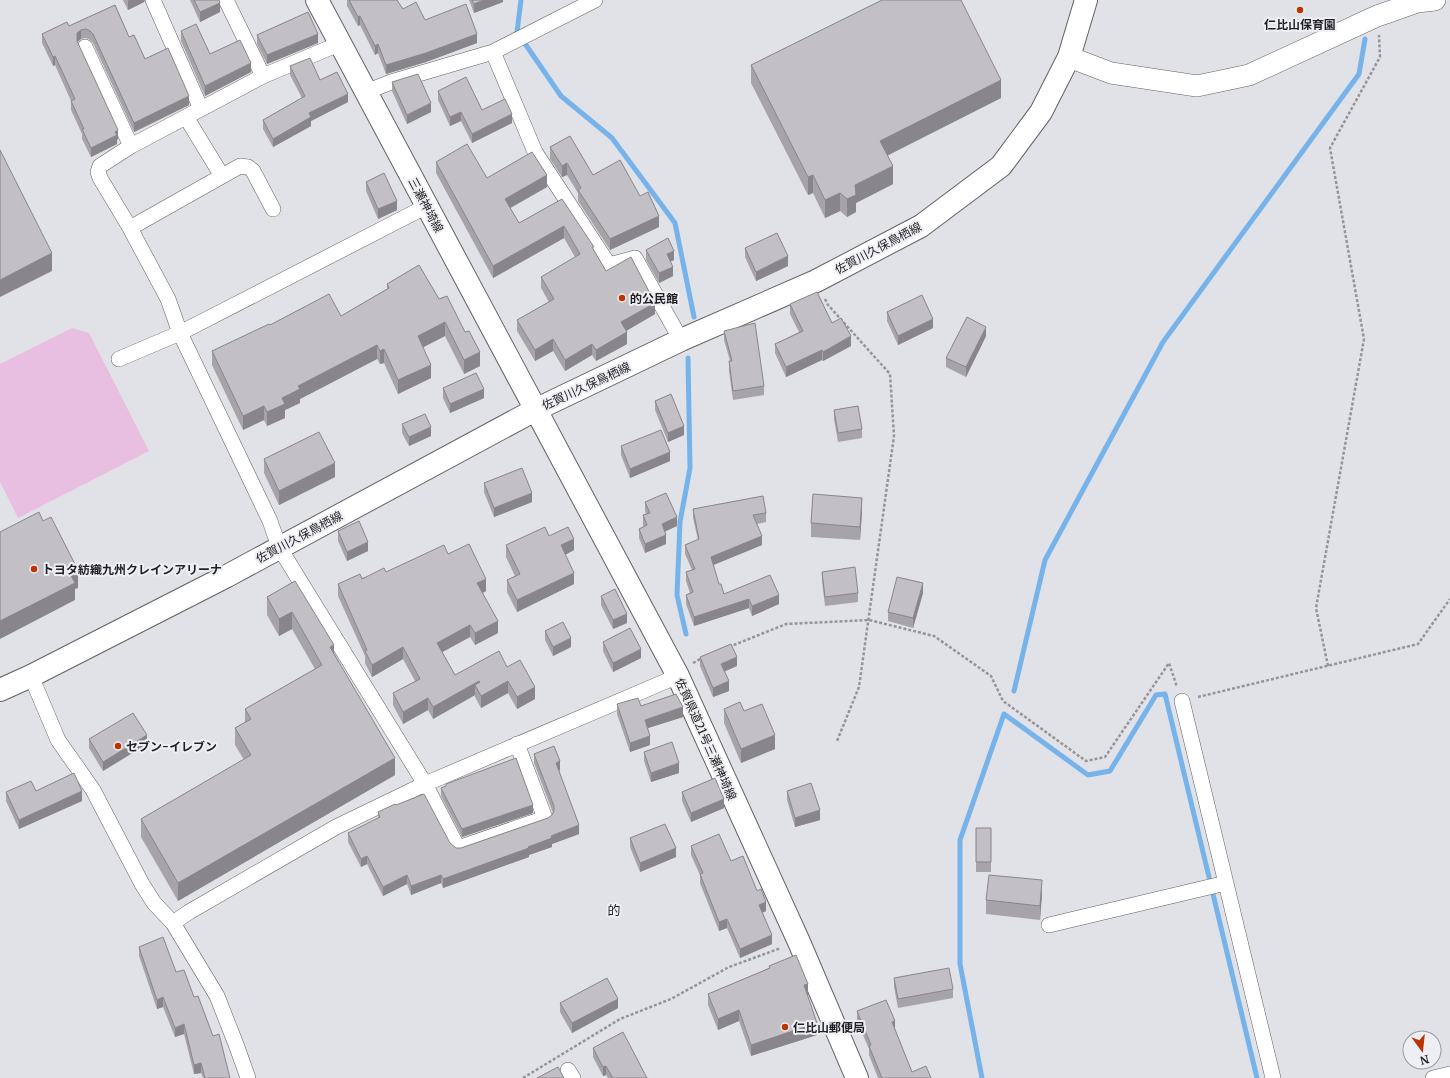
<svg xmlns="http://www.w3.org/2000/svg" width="1450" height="1078" viewBox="0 0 1450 1078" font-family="Merriweather,'Noto Sans JP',serif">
	<rect width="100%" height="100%" fill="#e1e1e8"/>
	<path fill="#e9bfe1" d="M72 328 89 333 149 451 18 518 0 482V364Z"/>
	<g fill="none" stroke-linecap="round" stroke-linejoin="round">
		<path stroke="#76b3ea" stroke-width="5" d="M521 0 517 32 561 96 612 138 675 223 694 317
			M686 634 677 595 680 522 690 468 688 358
			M1014 691 1045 560 1163 342 1359 74 1365 39
			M1213 894 1257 1078
			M982 1078 960 964V840L1004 714 1088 775 1110 771 1156 695 1165 694 1209 877"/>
		<g stroke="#626167" stroke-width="16">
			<path id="street" d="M153 0 201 109
				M226 0 263 76
				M341 43 263 76 131 146 100 166 98 172 100 178 130 228 168 299 180 333 270 521 279 547 425 784 458 848 545 818 517 744
				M85 47 131 146
				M493 52 535 152 609 265 635 258 681 340
				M366 92 391 82 493 52 595 0
				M186 117 222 176
				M130 228 240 166 248 167 253 171 273 209
				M119 359 180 333 427 206
				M31 676 58 740 93 790 142 884 154 903 173 923 217 996 237 1047 248 1078
				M1182 701 1273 1078
				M173 923 189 912 336 827 425 784 678 676
				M1049 925 1226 883
				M568 1070 573 1078
				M1433 1078 1450 1074"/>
		</g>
		<g stroke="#626167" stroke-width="22">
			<path id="secondary" d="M1069 57 1111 73 1197 86 1249 75 1377 16 1417 2 1435 0"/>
		</g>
		<g stroke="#626167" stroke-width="24">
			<path id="primary" d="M317 0 678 676 799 942 857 1078
				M0 690 31 676 227 576 535 410 681 340 816 281 921 226 1001 166 1041 112 1069 57 1086 0"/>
		</g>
		<path stroke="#949499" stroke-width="2.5" stroke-dasharray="3 2" stroke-linecap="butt" d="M825 299 828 305 890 374 894 436 859 687 837 741
			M729 647 786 624 869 620 934 636 991 676 1003 701 1086 761 1105 757 1169 663 1177 687
			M693 663 702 658
			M1328 666 1316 608 1364 339 1330 148 1380 57 1379 35
			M1198 697 1418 644 1450 599
			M523 1078 620 1019 671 999 729 967 781 948"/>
		<use href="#street" stroke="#fff" stroke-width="15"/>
		<use href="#secondary" stroke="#fff" stroke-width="21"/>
		<use href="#primary" stroke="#fff" stroke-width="22"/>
	</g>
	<path fill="#a7a4a9" d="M123 0H145L144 2 128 10Z
		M190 0H219L220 12 200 22Z
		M347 0H397L403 9 425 20 477 43 426 62 386 74 378 53 375 55 360 25 358 26 347 6Z
		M469 0H503V2L474 13Z
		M115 5 129 37 145 59 189 105 134 132 93 43 90 40 86 38 81 39 77 42 118 139 117 140V144L91 157 82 139V134L71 110V101L55 65 53 66 42 43V34L69 26Z
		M181 31 210 54 251 72 205 96 181 41Z
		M257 35 318 43 267 64 257 44Z
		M751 65 1001 98 887 156 893 184 856 203V212L847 217 840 211 825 218 813 193 808 195 751 83Z
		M290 66 320 80 348 102 311 121V126L273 147 263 129V120L302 98 290 75Z
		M392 82 431 112 407 124 392 91Z
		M438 91 482 110 512 123 472 143 461 121 450 126 438 100Z
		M550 147 593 175 640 196 659 227 610 250 578 201V193L567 175 562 177 550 159Z
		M436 162 487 178 547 187 510 208 519 223 562 199 606 271 655 314 626 331 627 344 596 361 592 355 565 371 553 351 535 361 517 331V320L549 302 541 288V277L575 257 564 238 493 278 436 173Z
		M366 182 397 210 378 219 366 191Z
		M745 248 788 266 756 281 745 257Z
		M646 250 674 260 670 262 673 276 659 283 646 260Z
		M387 284 439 299 465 332 480 366 464 374 445 336 423 347 431 378 398 394 384 363 380 364 377 359 300 399V403L285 410V418L267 426 264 420 243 430 212 365V351L270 325 341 316 387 289Z
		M790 304 851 346 823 361 822 360 786 377 775 353V344L799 332 790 314Z
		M887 312 933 328 898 345 887 321Z
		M724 331 764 386V395L733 400 729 371V361H730L724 340Z
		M986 336 966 377 946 367V358Z
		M443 388 484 398 450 413 443 398Z
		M655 401 684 435 668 442 655 410Z
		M834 410 862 429V438L838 442 834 419Z
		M402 424 431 436 409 446 402 433Z
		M621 446 670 461 630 478 621 455Z
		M264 459 335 477 279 505 264 473Z
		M484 483 532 502 494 517 484 492Z
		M645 502 677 526 665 531 666 544 645 553 639 538V529L644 527 643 525V515L646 514 645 511Z
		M693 509 766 513V522L757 524 762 545 713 565 719 584 724 594 779 604 752 616 749 608 694 626 686 604V595L690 593 686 581V572L692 570 685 554V545L698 540 693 518Z
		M862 512 860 540 811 537V523Z
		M338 531 368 551 347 561 338 541Z
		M549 536 574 550 565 555 574 584 517 612 507 592V580L515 576 506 557V545Z
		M448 554 486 591 483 593 498 633 475 645 470 637 442 652 455 675 507 667 535 699 517 709 508 693 481 708 475 697V695L433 719 428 710 403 724 393 705V693L415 681 403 659 372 677 365 663V656L338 596V584L386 572Z
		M822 572 858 593V602L825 606 822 581Z
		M295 581 334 653 395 775 178 901 141 837V819L244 760 235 745V728L245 722V709L315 669 292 629 279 636 267 615V597Z
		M923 593 913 628 888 621V612Z
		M601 596 627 623 613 629 601 605Z
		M545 631 571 647 553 656 545 640Z
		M603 642 641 658 613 672 603 651Z
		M700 657 737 666 725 671 729 691 713 697 700 666Z
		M617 704 641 706 683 717 648 728 650 745 630 752 617 714Z
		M724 709 744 711 775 749 741 763 724 723Z
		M89 739 147 744 103 771 89 748Z
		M644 752 679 773 651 782 644 761Z
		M534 754 560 770 559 771 579 834 552 844V847L529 855V857L443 888 441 883 411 895 407 884 383 896 367 864 361 867 348 842V833L378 819V812L396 805 456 848H461L548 818 552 815 553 813 534 763Z
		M446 784 533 813 462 837 441 796V788L446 786Z
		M36 791 82 801 19 829 6 801V792Z
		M787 791 820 820 795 827 787 800Z
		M682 792 724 808 691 822 682 801Z
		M976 828H991V872H976Z
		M630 838 676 857 640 872 630 847Z
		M691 846 731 861 766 911 762 913 772 944 740 958 727 928 719 931 700 883V875L691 855Z
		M1042 894 1040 920 986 914V900Z
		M139 947 176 972 194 997 213 1036 230 1078H203L201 1073 194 1074 184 1034 175 1037 163 1007 157 1009 139 956Z
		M769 966 808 995H807L817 1035 751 1056 739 1021 718 1030 708 1005V994L769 968Z
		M894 978 953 989V998L898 1008 894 987Z
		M560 1003 618 1008 572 1033 560 1012Z
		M857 1011 895 1029 912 1072 931 1078H878L869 1055V1049L857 1021Z
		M593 1048 647 1078H608L606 1075 603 1076 593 1057Z"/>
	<path fill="#88868a" d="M129 0H145L144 2 128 10V1Z
		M484 0H503V2L474 13V4Z
		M220 3V12L200 22V12Z
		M360 16V25L358 26V17Z
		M81 30V39L77 42V33Z
		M318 34V43L267 64V55Z
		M477 34V43L426 62 386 74V65Z
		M378 44V53L375 55V46Z
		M55 56V65L53 66V57Z
		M251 63V72L205 96V86Z
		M1001 80V98L880 159V141Z
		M348 94V102L311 121V126L273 147V139L309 113Z
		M189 96V105L134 132V123Z
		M431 103V112L407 124V115Z
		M461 112V121L450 126V117Z
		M512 114V123L472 143V134Z
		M118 130V139L117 140V144L91 157V148Z
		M567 163V175L562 177V166Z
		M893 166V184L856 203V212L847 217V199L855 185Z
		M547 175V187L505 211V199Z
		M813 175V193L808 195V177Z
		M840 193V211L825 218V200Z
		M397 201V210L378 219V209Z
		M659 216V227L610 250V239Z
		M564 226V238L493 278V266Z
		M674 251V260L667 263V254Z
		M52 253V271L0 297V280Z
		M788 256V266L756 281V272Z
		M673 267V276L659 283V273Z
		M655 303V314L621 334V322Z
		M933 319V328L898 345V336Z
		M445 322V336L418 350V336Z
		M986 327V336L966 377V367Z
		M627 332V344L596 361V350Z
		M851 336V346L823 361V352Z
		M553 339V351L535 361V350Z
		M592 344V355L565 371V360Z
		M377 345V359L300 399V403L285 410V418L267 426V412L282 398 298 386Z
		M384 349V363L380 364V351Z
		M822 350V360L786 377V367Z
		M480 352V366L464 374V360Z
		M431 365V378L398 394V380Z
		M484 389V398L450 413V404Z
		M264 406V420L243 430V416Z
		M684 426V435L668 442V433Z
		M431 427V436L409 446V437Z
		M670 452V461L630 478V469Z
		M335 463V477L279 505V491Z
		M532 493V502L494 517V508Z
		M862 498V512L860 540V527Z
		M677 517V526L662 533V524Z
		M666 535V544L645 553V544Z
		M762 536V545L711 566V557Z
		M574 539V550L561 557V545Z
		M368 542V551L347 561V552Z
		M78 570V588L75 589V600L0 639V621L70 574Z
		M574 573V584L517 612V600Z
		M486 579V591L477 595V583Z
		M923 583V593L913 628V618Z
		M779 595V604L752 616V606Z
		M749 599V608L694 626V617Z
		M292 612V629L279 636V619Z
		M627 614V623L613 629V620Z
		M498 621V633L475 645V633Z
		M470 625V637L437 655V643Z
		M571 638V647L553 656V647Z
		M334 645V662L330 647Z
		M403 647V659L372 677V665Z
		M641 649V658L613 672V663Z
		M737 657V666L721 673V664Z
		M479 681V693L475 685V695L433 719V707Z
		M508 681V693L481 708V696Z
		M729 681V691L713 697V688Z
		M535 687V699L517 709V697Z
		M428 698V710L403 724V712Z
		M683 707V717L645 729V720Z
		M147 735V744L103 771V762Z
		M775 735V749L741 763V749Z
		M650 736V745L630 752V743Z
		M395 758V775L178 901V883Z
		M560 761V770L556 772V763Z
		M679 763V773L651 782V773Z
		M82 791V801L19 829V820Z
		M724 799V808L691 822V813Z
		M533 805V813L462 837V829Z
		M820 810V820L795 827V818Z
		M579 825V834L552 844V847L529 855V857L443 888V879L528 847 551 836Z
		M676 848V857L640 872V863Z
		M367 856V864L361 867V859Z
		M407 875V884L383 896V887Z
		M441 875V883L411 895V886Z
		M1042 880V894L1040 920V906Z
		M766 902V911L759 914V905Z
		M727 919V928L719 931V922Z
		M772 935V944L740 958V949Z
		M808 984V995L804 997V985Z
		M163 997V1007L157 1009V1000Z
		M618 999V1008L572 1033V1023Z
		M739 1010V1021L718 1030V1019Z
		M895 1021V1030L892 1022Z
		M817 1023V1035L751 1056V1045Z
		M184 1024V1034L175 1037V1028Z
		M201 1063V1073L194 1074V1065Z
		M606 1066V1075L603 1076V1067Z"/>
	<path fill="#c2bfc5" stroke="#88868a" d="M194 0H219L220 3 200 12Z
		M349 0H397L403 9 416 2 425 20 466 4 477 34 426 53 386 65 378 44 375 46 360 16 358 17Z
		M472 0H484L474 4Z
		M882 0H961L1001 80 880 141 893 166 855 185 856 195 847 199 840 193 825 200 813 175 808 177 751 65Z
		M115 5 129 37 134 35 145 59 168 48 189 96 134 123 93 34 90 31 86 29 81 30 77 33V41L118 130 115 132 117 135 91 148 82 129H84L71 101 75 99 55 56 53 57 42 34 67 22 69 26Z
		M308 12 318 34 267 55 257 35Z
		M196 24 210 54 240 40 251 63 205 86 181 31Z
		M310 58 320 80 337 72 348 94 309 113 311 117 273 139 263 120 305 96 290 66Z
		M418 74 431 103 407 115 392 82Z
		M466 77 482 110 505 99 512 114 472 134 461 112 450 117 438 91Z
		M570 136 593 175 620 160 640 196 648 192 659 216 610 239 578 190 581 188 567 163 562 166 550 147Z
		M467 144 487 178 532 152 547 175 505 199 519 223 562 199 594 247H592L606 271 631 257 655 303 621 322 627 332 596 350 592 344 565 360 553 339 535 350 517 320 554 299 541 277 580 254 564 226 493 266 436 162Z
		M0 150 52 253 0 280Z
		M384 173 397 201 378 209 366 182Z
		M777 233 788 256 756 272 745 248Z
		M668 238 674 251 667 254 673 267 659 273 646 250Z
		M419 265 439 299 447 296 465 332 469 331 480 352 464 360 445 322 418 336 431 365 398 380 384 349 380 351 377 345 298 386 300 389 282 398 285 404 267 412 264 406 243 416 212 351 269 324 270 325 329 294 341 316 389 288 387 284Z
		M817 292 832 323 841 318 851 336 823 352 822 350 786 367 775 344 803 331 790 304Z
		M922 295 933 319 898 336 887 312Z
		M967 317 986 327 966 367 946 358Z
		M755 323 764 386 733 391 729 361H732L724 331Z
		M476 373 484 389 450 404 443 388Z
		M671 394 684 426 668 433 655 401Z
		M858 406 862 429 838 433 834 410Z
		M425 414 431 427 409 437 402 424Z
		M661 430 670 452 630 469 621 446Z
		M319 432 335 463 279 491 264 459Z
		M522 468 532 493 494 508 484 483Z
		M666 493 677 517 662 524 666 535 645 544 639 529 647 525 643 515 650 513 645 502Z
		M813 494 862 498 860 527 811 523Z
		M763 496 766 513 753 515 762 536 711 557 719 584H721L724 594 770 575 779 595 752 606 749 599 694 617 686 595 693 592 686 572 695 569 685 545 699 539 693 509Z
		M39 512 43 521 51 517 78 570 70 574 75 583 0 621V532Z
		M359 521 368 542 347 552 338 531Z
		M545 527 549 536 568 527 574 539 561 545 574 573 517 600 507 580 520 574 506 545Z
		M469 544 486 579 477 583 498 621 475 633 470 625 437 643 455 675 499 651 507 667 520 660 535 687 517 697 508 681 481 696 475 685 480 682 479 681 433 707 428 698 403 712 393 693 420 679 403 647 372 665 365 651 367 650 338 584 360 574 362 579 384 568 386 572 444 545 448 554Z
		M855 567 858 593 825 597 822 572Z
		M897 577 923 583 913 618 888 612Z
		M295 581 334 645 330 647 395 758 178 883 141 819 251 755 235 728 251 719 245 709 322 665 292 612 279 619 267 597Z
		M615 589 627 614 613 620 601 596Z
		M563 622 571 638 553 647 545 631Z
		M630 628 641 649 613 663 603 642Z
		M731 644 737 657 721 664 729 681 713 688 700 657Z
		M676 694 683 707 645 720 650 736 630 743 617 704 638 698 641 706Z
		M740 702 744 711 762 704 775 735 741 749 724 709Z
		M133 713 147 735 103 762 89 739Z
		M672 742 679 763 651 773 644 752Z
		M554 746 560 761 556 763 579 825 551 836 552 838 528 847 529 848 443 879 441 875 411 886 407 875 383 887 367 856 361 859 348 833 380 817 378 812 395 804 396 805 424 794 450 843 456 848H461L548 818 552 815 554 811V806L534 754Z
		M516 758 533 805 462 829 441 788 446 786V784Z
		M74 773 82 791 19 820 6 792 31 781 36 791Z
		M715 778 724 799 691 813 682 792Z
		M811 783 820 810 795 818 787 791Z
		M665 824 676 848 640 863 630 838Z
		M976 828H991V862H976Z
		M719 834 731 861 743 856 757 891 761 889 766 902 759 905 772 935 740 949 727 919 719 922 700 874 703 873 691 846Z
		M989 875 1042 880 1040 906 986 900Z
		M163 937 176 972 184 970 194 997 198 996 213 1036 219 1034 230 1078H205L201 1063 194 1065 184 1024 175 1028 163 997 157 1000 139 947Z
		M796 955 808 984 804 985 817 1023 751 1045 739 1010 718 1019 708 994 770 968 769 966Z
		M949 968 953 989 898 999 894 978Z
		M607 978 618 999 572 1023 560 1003Z
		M886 1000 895 1021 892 1022 912 1072 926 1066 931 1078H882L869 1046 871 1045 857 1011Z
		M623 1032 647 1078H613L606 1066 603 1067 593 1048Z
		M558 1067 564 1078H537Z"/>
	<g fill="#bc3401" stroke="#eeeef5" stroke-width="1.5">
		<circle cx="1300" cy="10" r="4"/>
		<circle cx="622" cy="298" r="4"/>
		<circle cx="34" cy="569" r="4"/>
		<circle cx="118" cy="746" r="4"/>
		<circle cx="785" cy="1027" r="4"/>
	</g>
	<g text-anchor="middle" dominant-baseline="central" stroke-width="4" stroke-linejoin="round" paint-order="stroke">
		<g font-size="12" font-weight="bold" fill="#201f22" stroke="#eeeef5" text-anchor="start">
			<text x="1300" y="24" text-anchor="middle">仁比山保育園</text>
			<text x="630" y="298">的公民館</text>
			<text x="42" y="569">トヨタ紡織九州クレインアリーナ</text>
			<text x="126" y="746">セブン-イレブン</text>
			<text x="793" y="1027">仁比山郵便局</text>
		</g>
		<g font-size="12" fill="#201f22" stroke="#eeeef5">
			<text transform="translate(426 205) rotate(62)">三瀬神埼線</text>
			<text transform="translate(878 248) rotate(-28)">佐賀川久保鳥栖線</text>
			<text transform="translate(586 386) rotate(-25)">佐賀川久保鳥栖線</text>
			<text transform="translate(299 537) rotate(-28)">佐賀川久保鳥栖線</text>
			<text transform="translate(706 739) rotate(66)">佐賀県道21号三瀬神埼線</text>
		</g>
		<g font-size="13" fill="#201f22" stroke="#eeeef5">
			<text x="614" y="910">的</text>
		</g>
	</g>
	<g transform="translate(1422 1050) rotate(165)"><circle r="19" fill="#eeeef5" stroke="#9c9ba1"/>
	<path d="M0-3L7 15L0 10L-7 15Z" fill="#bc3401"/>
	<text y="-6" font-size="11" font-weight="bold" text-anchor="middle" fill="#201f22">N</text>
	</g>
</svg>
